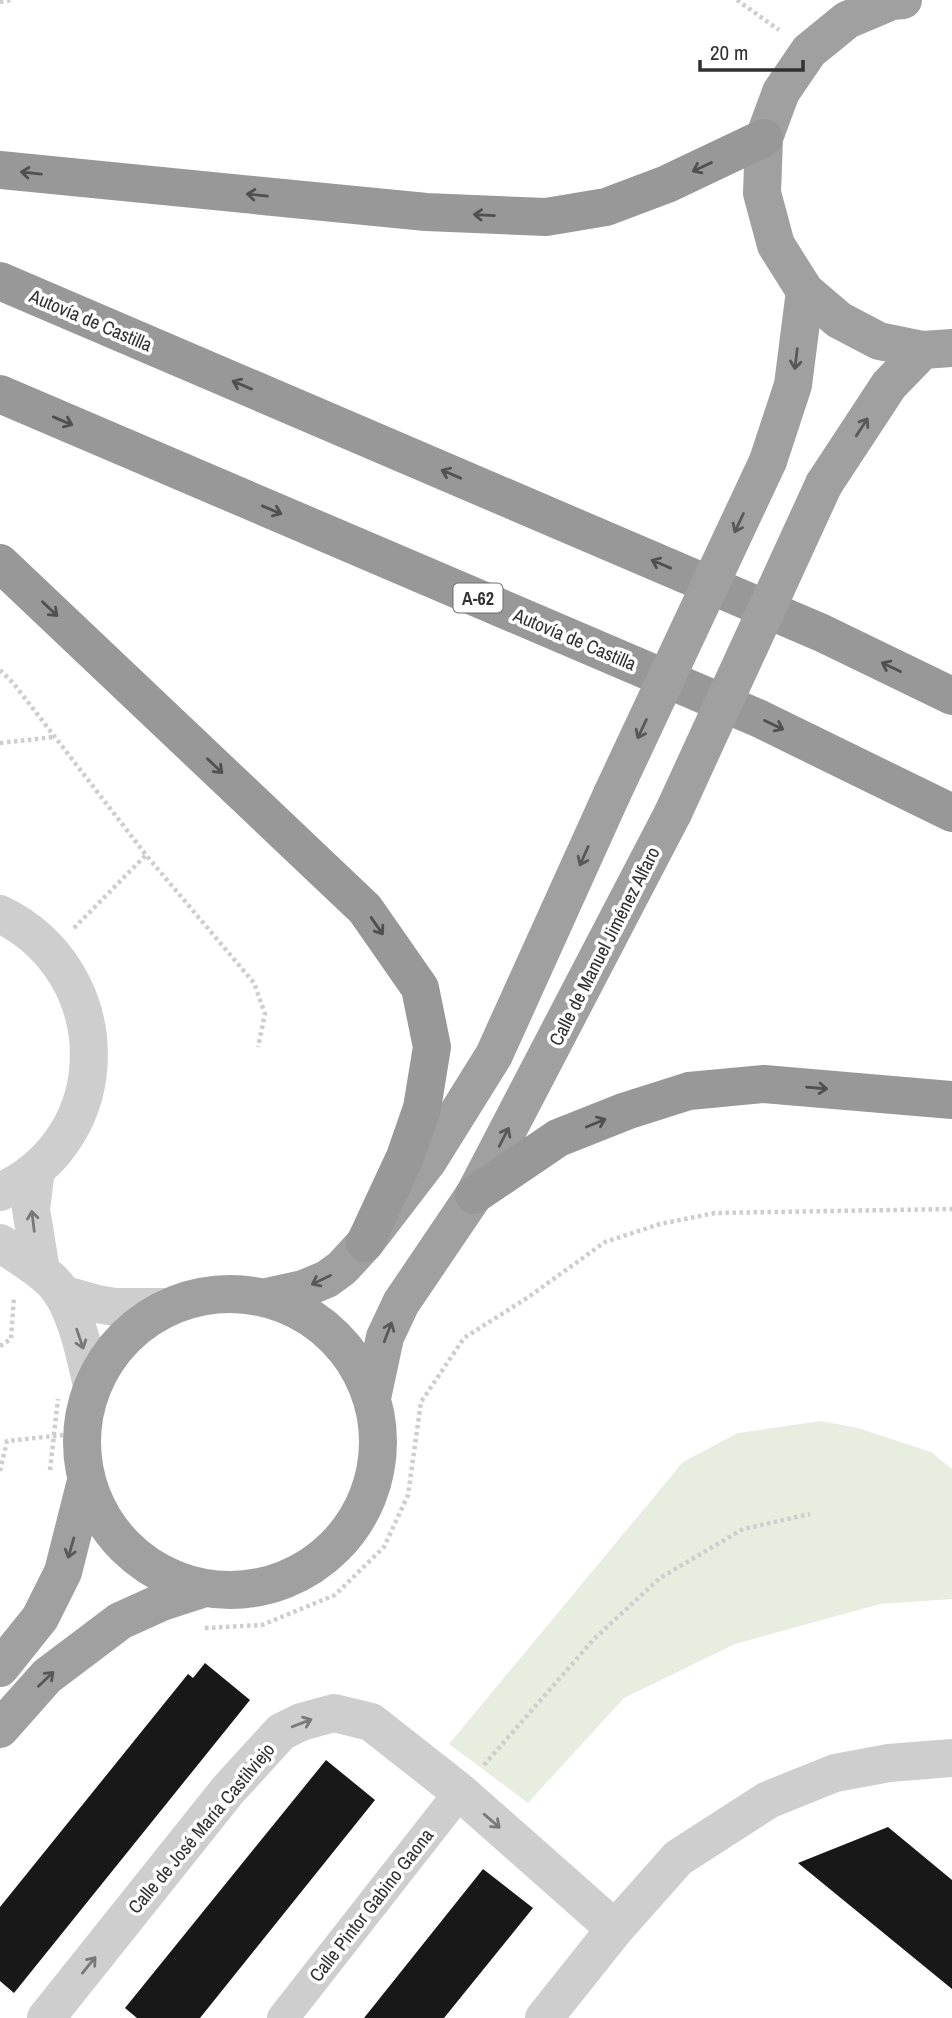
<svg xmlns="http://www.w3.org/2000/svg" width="952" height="2018" viewBox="0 0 952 2018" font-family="'Archivo Narrow',sans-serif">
	<rect width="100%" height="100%" fill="#fff"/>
	<path fill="#e7eee0" d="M821 1421 858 1428 931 1452 952 1469V1599L880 1604 735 1644 624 1698 528 1803 449 1744 683 1462 738 1433Z"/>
	<path fill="#181818" d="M205 1663 250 1700 14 1993 0 1981V1907L188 1674 193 1678Z
		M326 1760 375 1800 200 2018H137L125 2008Z
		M888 1827 952 1880V1989L798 1863Z
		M483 1869 533 1908 444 2018H364Z"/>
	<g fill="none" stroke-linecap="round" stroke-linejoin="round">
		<path stroke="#cecece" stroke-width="4.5" stroke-dasharray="3.5 3.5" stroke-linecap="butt" d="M737 0 779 30
			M0 2 12 0
			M0 670 14 684 146 855 254 983 265 1014 258 1047
			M0 743 54 737
			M74 928 146 855
			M0 1346 11 1339 14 1297
			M50 1470 58 1399
			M0 1471 7 1441 81 1433
			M205 1628 262 1625 335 1595 384 1547 408 1495 421 1402 464 1338 527 1298 605 1242 660 1224 715 1213 952 1209
			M484 1765 594 1639 660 1578 743 1529 810 1514"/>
		<path stroke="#cecece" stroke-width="32" d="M283 2018 460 1792"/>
		<path stroke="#cecece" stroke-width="38" d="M46 2018 228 1790 281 1732 301 1722 334 1713 371 1722 460 1792 615 1929
			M544 2018 615 1929 678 1858 768 1800 835 1773 889 1763 952 1758"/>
		<path stroke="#cecece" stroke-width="38" d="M0 914C117 971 120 1137 0 1192
			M36 1170 31 1209 41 1271
			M0 1243C18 1256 39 1267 54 1283 76 1307 85 1355 92 1386
			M62 1294 97 1304 115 1307H167"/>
		<path stroke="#a0a0a0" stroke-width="38" d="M903 0 892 1 847 20 809 51 781 92 764 138 762 193 776 245 805 291 839 320 879 341 923 350 952 348
			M768 461 793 385 805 291
			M824 484 889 385 923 350
			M82 1442a148 148 0 1 1 296 0a148 148 0 1 1-296 0Z
			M266 1297 303 1289 327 1279 342 1268 365 1243 428 1161 494 1055 612 794
			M372 1398 385 1337 401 1303 474 1195 673 813
			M0 1668 40 1618 63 1572 86 1481
			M0 1729 47 1676 120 1621 162 1602 202 1589"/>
		<path stroke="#989898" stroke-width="38" d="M0 170 426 212 546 217 606 207 667 184 764 138
			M0 281 822 633 952 696
			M0 394 758 718 952 813
			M0 563 365 909 420 988 432 1047 422 1108 405 1157 365 1243
			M474 1195 558 1138 626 1111 689 1091 764 1084 952 1100"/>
		<path stroke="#a0a0a0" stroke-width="38" d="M612 794 768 461
			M673 813 824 484"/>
	</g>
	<defs><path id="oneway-shaft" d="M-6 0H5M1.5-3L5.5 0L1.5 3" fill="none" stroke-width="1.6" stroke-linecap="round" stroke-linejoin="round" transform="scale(1.75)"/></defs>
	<g stroke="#505050">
		<use href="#oneway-shaft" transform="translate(702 167) rotate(155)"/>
		<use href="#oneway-shaft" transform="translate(31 173) rotate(-174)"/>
		<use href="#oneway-shaft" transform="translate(257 195) rotate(-174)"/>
		<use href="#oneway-shaft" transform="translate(484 215) rotate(-177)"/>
		<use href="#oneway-shaft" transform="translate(242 385) rotate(-157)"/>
		<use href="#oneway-shaft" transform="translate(63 421) rotate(23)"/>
		<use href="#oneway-shaft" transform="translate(451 474) rotate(-157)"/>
		<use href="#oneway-shaft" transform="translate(272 510) rotate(23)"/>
		<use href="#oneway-shaft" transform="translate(661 564) rotate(-157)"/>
		<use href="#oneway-shaft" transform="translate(50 609) rotate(44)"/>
		<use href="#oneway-shaft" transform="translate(891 667) rotate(-154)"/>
		<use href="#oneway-shaft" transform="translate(774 725) rotate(26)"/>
		<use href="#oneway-shaft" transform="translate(215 766) rotate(44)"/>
		<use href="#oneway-shaft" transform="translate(377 926) rotate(55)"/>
		<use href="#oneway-shaft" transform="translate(817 1088) rotate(5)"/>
		<use href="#oneway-shaft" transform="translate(596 1123) rotate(-22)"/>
	</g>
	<g stroke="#585858">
		<use href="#oneway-shaft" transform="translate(796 359) rotate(97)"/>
		<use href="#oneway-shaft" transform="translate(862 427) rotate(-57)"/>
		<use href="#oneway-shaft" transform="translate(739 523) rotate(115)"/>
		<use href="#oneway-shaft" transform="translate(642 729) rotate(115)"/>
		<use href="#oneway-shaft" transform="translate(584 856) rotate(114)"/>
		<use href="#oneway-shaft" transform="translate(504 1137) rotate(-63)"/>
		<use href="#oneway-shaft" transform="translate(321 1280) rotate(154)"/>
		<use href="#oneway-shaft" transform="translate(388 1332) rotate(-69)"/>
		<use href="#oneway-shaft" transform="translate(71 1548) rotate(106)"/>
		<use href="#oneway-shaft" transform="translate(46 1679) rotate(-44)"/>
	</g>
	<g stroke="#787878">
		<use href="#oneway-shaft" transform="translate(33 1221) rotate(-97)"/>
		<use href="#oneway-shaft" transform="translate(80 1339) rotate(71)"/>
		<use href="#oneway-shaft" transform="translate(302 1723) rotate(-21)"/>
		<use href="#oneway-shaft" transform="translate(492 1821) rotate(41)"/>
		<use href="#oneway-shaft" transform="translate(89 1965) rotate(-51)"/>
	</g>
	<g text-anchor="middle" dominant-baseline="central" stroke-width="7" stroke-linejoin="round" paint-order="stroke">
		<rect fill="#fff" stroke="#6f6f6f" stroke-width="2" x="453.5" y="583.5" width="49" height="29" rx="5"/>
		<g font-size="18" font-weight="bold" fill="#313131">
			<text x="478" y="598">A-62</text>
		</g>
		<g font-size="19" fill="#313131" stroke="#fff">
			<text transform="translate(91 320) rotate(23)">Autovía de Castilla</text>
			<text transform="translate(575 639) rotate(23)">Autovía de Castilla</text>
			<text transform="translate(604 946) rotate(-63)">Calle de Manuel Jiménez Alfaro</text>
			<text transform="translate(201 1828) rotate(-50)">Calle de José María Castilviejo</text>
			<text transform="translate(371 1905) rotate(-52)">Calle Pintor Gabino Gaona</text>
		</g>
	</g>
	<path d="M700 60v10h103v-10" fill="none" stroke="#313131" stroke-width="3.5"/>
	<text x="710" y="60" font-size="21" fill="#313131" stroke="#ffffff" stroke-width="5" paint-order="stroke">20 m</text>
</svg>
